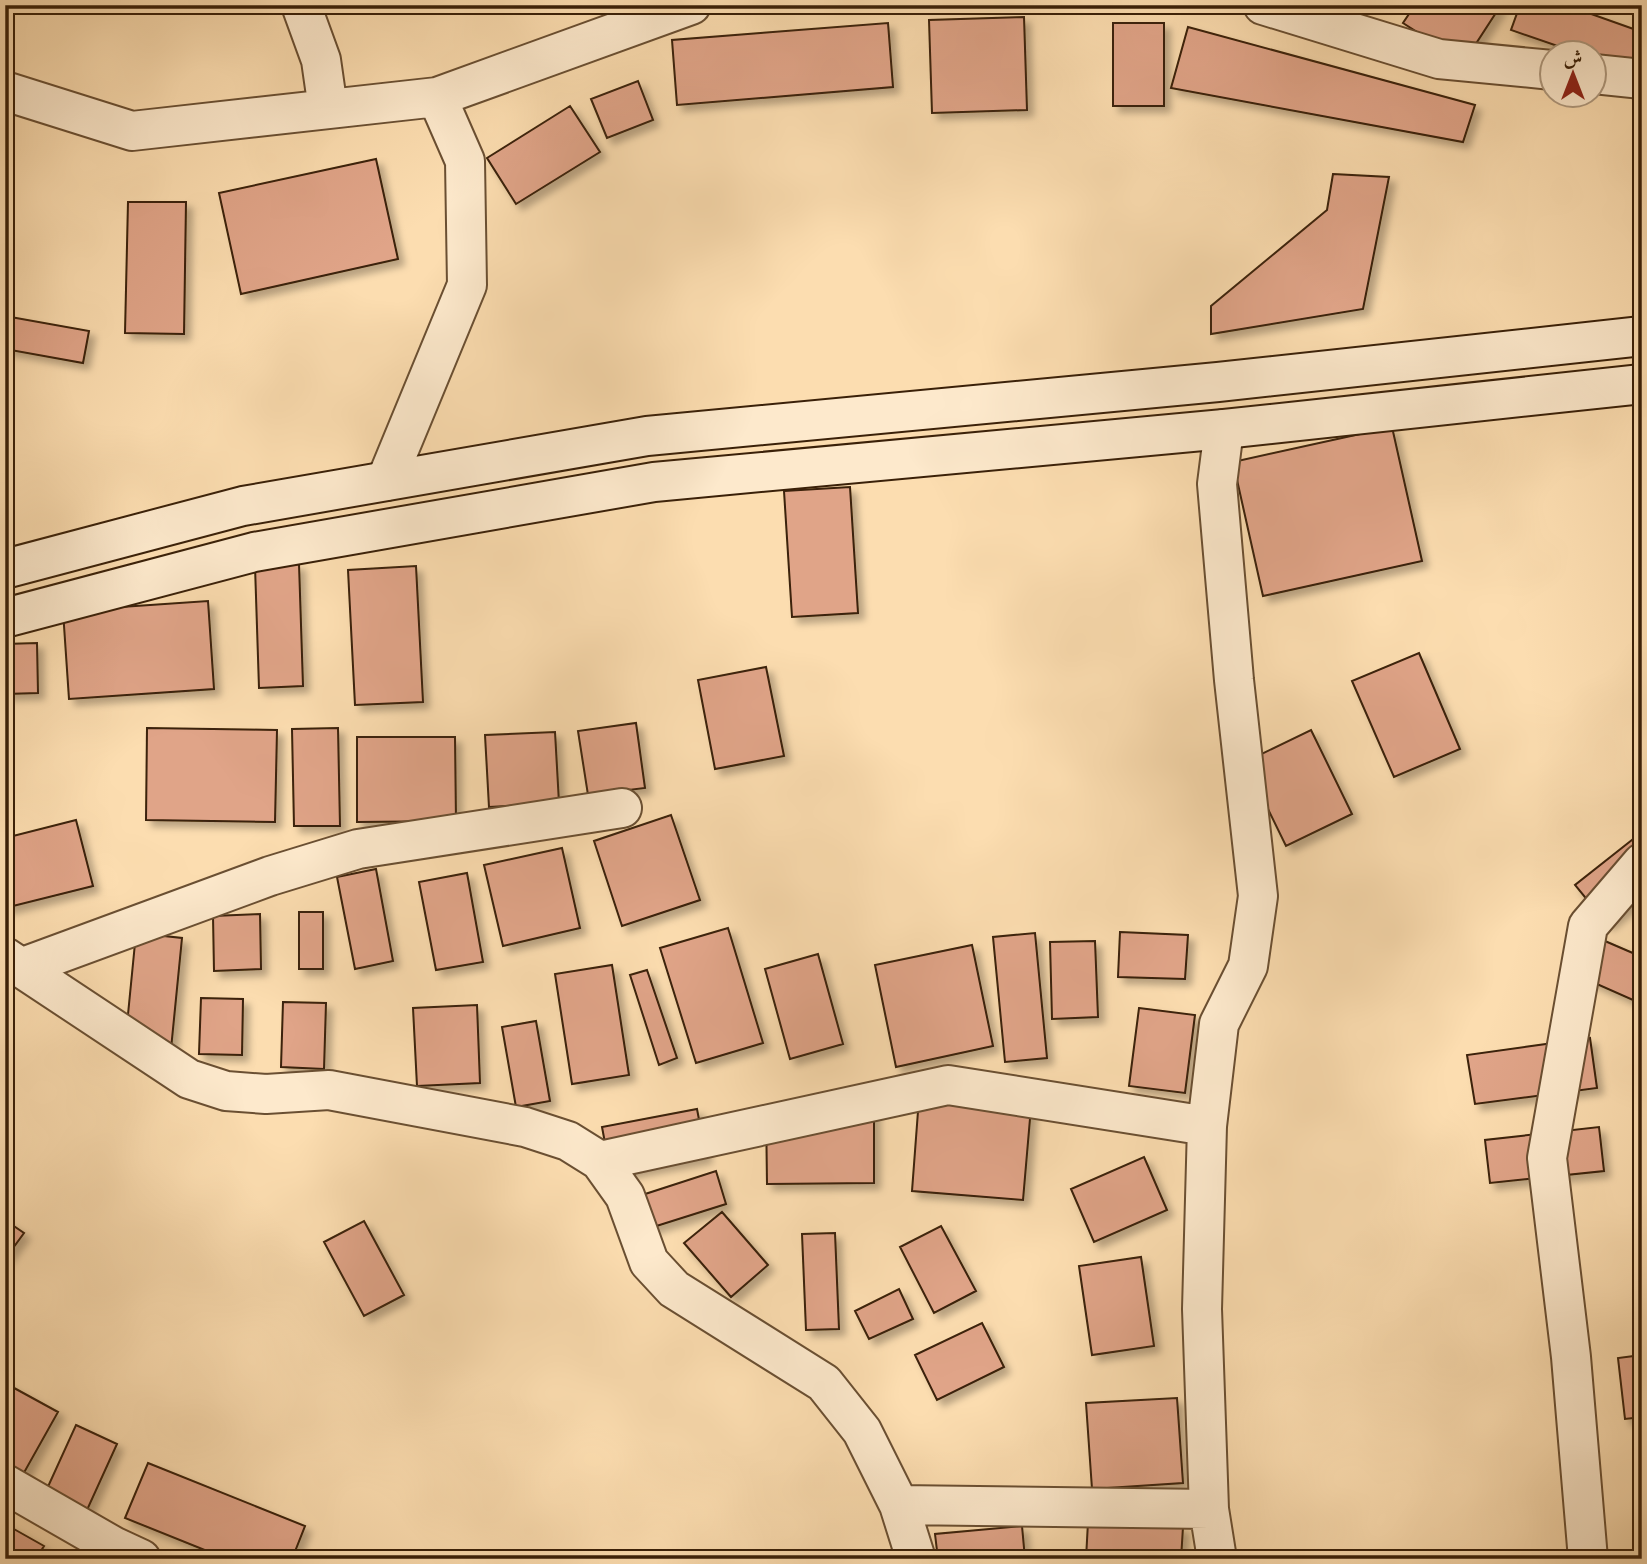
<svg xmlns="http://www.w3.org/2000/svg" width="1647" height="1564" viewBox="0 0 1647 1564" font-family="'IM FELL Double Pica',Amiri,serif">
	<defs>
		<filter id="shadow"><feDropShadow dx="6" dy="6" stdDeviation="3.5" flood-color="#0004"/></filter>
	</defs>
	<rect width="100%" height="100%" fill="#fcddb0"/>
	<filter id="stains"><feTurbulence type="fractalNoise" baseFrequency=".00286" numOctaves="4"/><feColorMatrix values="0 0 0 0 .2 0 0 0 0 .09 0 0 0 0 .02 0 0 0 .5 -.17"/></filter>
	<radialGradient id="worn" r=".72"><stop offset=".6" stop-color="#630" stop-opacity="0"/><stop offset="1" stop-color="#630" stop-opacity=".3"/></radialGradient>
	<path fill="#e0a488" stroke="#3a2008" stroke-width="2" filter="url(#shadow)" d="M1415 5H1501L1464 62 1403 23Z
		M1520 5H1566L1642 32V45L1632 73 1594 59V52H1575L1511 30Z
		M1024 17 1027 110 932 113 929 20Z
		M888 23 893 87 677 105 672 40Z
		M1113 23H1164V106H1113Z
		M1188 27 1475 105 1463 142 1171 88Z
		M638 81 653 120 607 138 591 99Z
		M570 106 600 152 516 204 487 158Z
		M376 159 398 259 241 294 219 193Z
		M1333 174 1389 177 1363 309 1211 334V306L1327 210Z
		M128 202H186L184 334 125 333Z
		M5 316 89 331 83 363 5 349Z
		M1392 427 1422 561 1263 596 1233 462Z
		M850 487 858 613 792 617 784 491Z
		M299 564 303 686 259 688 255 566Z
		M416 566 423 702 355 705 348 570Z
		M208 601 214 689 69 699 63 611Z
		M37 643 38 693 5 694V644Z
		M1419 653 1460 749 1394 777 1352 681Z
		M766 667 784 756 715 769 698 680Z
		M636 723 645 788 588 795 578 731Z
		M147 728 277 730 275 822 146 820Z
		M338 728 340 826H294L292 729Z
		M1311 730 1352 814 1286 846 1245 762Z
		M555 732 559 803 489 807 485 735Z
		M357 737H455L456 821 357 822Z
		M671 815 700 900 622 926 594 841Z
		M76 820 93 886 5 908V838Z
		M1642 832V896L1607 924 1575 885Z
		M562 848 580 928 503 946 484 865Z
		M376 869 393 961 355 969 337 877Z
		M467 873 483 962 436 970 419 882Z
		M299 912H323V969H299Z
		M260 914 261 969 214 971 213 916Z
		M728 928 763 1043 696 1063 660 948Z
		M1120 932 1188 935 1185 979 1118 977Z
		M136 933 182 938 171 1049 125 1045Z
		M1035 933 1047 1058 1005 1062 993 937Z
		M1598 938 1642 957V1004L1581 977Z
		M1095 941 1098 1017 1052 1019 1050 942Z
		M972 945 993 1046 896 1067 875 965Z
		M818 954 843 1044 790 1059 765 969Z
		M612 965 629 1075 572 1084 555 974Z
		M647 970 677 1058 659 1065 630 975Z
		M201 998 243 999 242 1055 199 1054Z
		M283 1002 326 1003 324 1069 281 1067Z
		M477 1005 480 1083 417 1086 413 1008Z
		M1139 1008 1195 1015 1185 1093 1129 1086Z
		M536 1021 550 1101 516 1107 502 1027Z
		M1590 1038 1597 1088 1475 1104 1467 1055Z
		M919 1098 1031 1107 1023 1200 912 1191Z
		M874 1106V1183L767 1184 766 1107Z
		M697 1109 706 1157 611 1175 602 1127Z
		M1599 1127 1604 1171 1490 1183 1485 1140Z
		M1144 1157 1167 1210 1094 1242 1071 1189Z
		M716 1171 726 1204 647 1229 636 1197Z
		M722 1212 768 1265 731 1297 684 1243Z
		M5 1220 24 1233 5 1259Z
		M364 1221 404 1295 364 1316 324 1242Z
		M941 1226 976 1291 934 1313 900 1247Z
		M835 1233 839 1329 806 1330 802 1234Z
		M1141 1257 1154 1346 1092 1355 1079 1266Z
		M899 1289 913 1319 869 1339 855 1311Z
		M982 1323 1004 1367 937 1400 915 1355Z
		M1642 1355V1417L1625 1419 1618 1358Z
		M5 1383 58 1412 21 1478 5 1469Z
		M1177 1398 1183 1483 1092 1489 1086 1403Z
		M76 1425 117 1444 87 1510 46 1491Z
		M148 1463 305 1526 292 1559H227L125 1518Z
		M1088 1522 1183 1527 1181 1559H1086Z
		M5 1524 44 1546 36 1559H5Z
		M1022 1526 1025 1559H938L935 1534Z"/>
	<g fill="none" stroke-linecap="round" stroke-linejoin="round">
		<g stroke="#6a4f32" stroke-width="42">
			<path id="minor" d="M301 5 321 60 328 109
				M1263 5 1439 59 1552 70
				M1594 74 1642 79
				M5 91 132 131 437 97 691 5
				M386 481 467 285 465 161 437 97
				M5 957 189 1079 226 1091 266 1094 329 1090 525 1127 568 1141 600 1161 625 1196 649 1262 674 1289 824 1383 862 1431 899 1505 916 1559
				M23 967 270 876 358 849 622 808
				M600 1161 948 1085 1207 1126
				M5 1484 113 1546 141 1559
				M899 1505 1209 1509
				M1217 1559 1209 1509 1202 1309 1207 1126 1219 1024 1248 966 1258 896 1234 680 1217 484 1224 429
				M1588 1559 1571 1357 1547 1158 1588 926 1642 863"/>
		</g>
		<g stroke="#3a2008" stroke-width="42">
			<path id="secondary" d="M5 569 243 506 647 436 1218 382 1642 336
				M5 618 254 552 654 482 1224 429 1642 384"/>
		</g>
		<use href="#minor" stroke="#fde9cc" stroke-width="38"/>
		<use href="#secondary" stroke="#fde9cc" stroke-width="38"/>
	</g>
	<rect width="1647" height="1564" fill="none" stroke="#fcddb0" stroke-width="28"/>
	<rect x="7" y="7" width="1633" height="1550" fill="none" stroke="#3a2008" stroke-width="3.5"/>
	<rect x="14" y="14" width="1619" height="1536" fill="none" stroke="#3a2008" stroke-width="2"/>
	<g transform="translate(1573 74)"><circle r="33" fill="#fde9cc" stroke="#af997e" stroke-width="2"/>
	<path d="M0-5L12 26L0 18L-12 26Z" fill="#8f2418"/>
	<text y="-10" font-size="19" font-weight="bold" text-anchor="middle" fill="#3a2008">ش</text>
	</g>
	<rect width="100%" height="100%" filter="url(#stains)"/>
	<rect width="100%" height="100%" fill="url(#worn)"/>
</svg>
